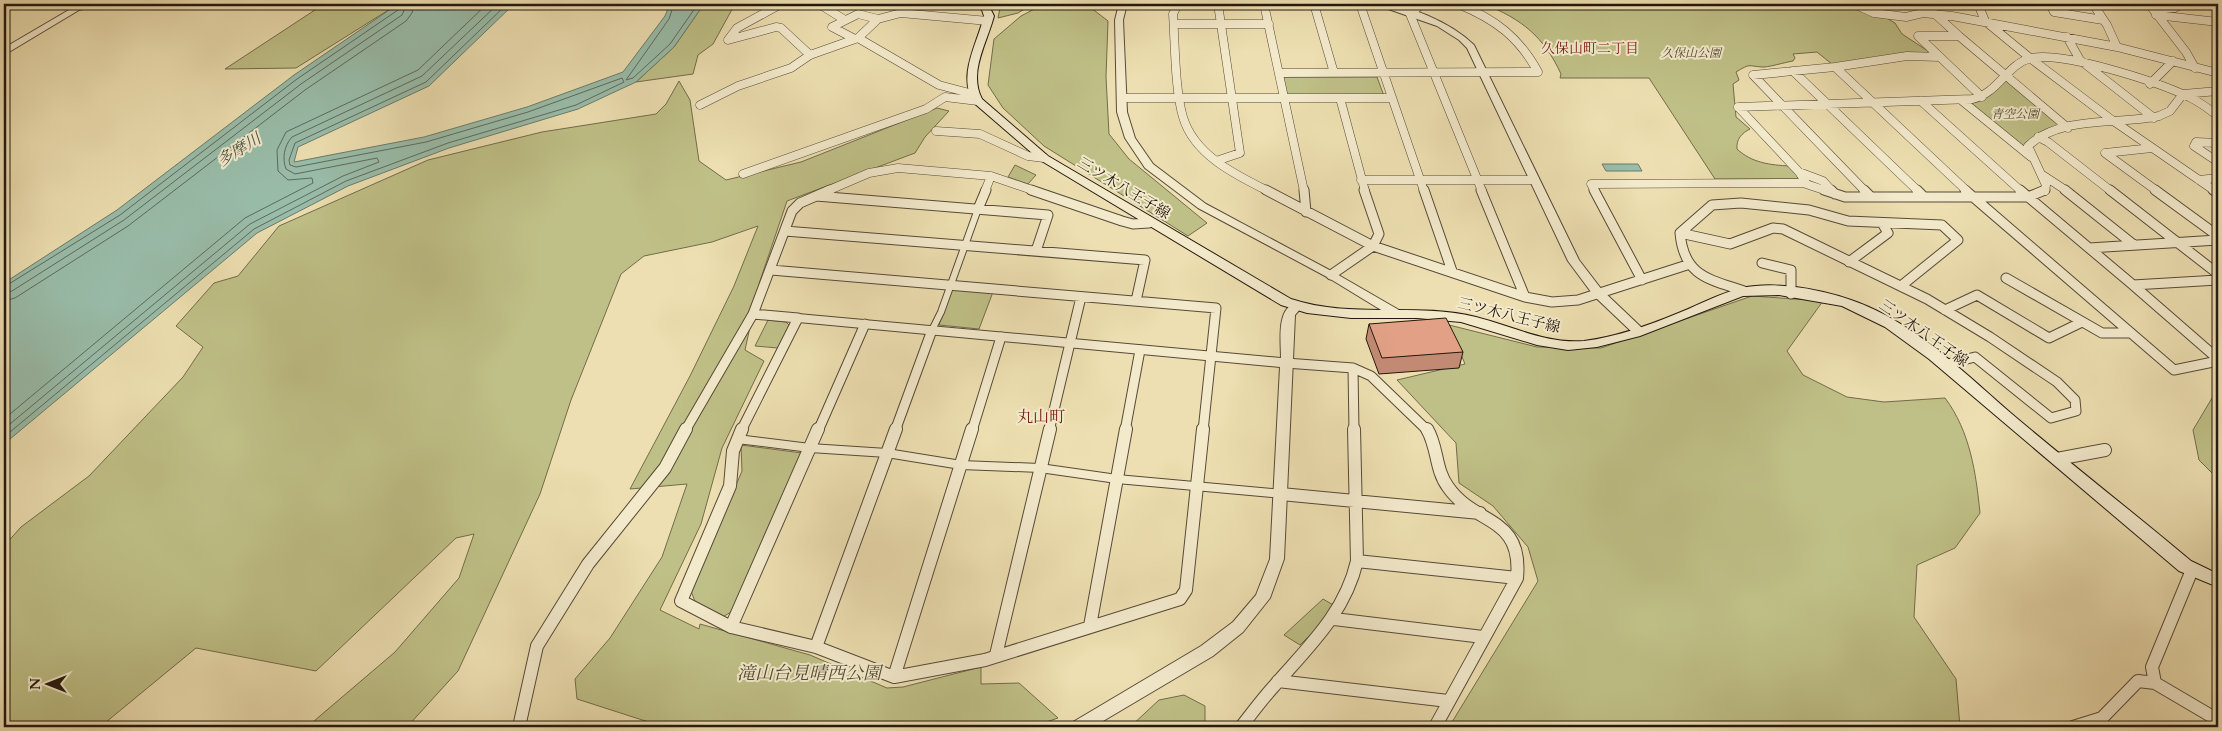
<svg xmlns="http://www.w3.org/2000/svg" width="2222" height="731" viewBox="0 0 2222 731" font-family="Cardo,'Noto Serif JP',serif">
	<rect width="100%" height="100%" fill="#eddfb1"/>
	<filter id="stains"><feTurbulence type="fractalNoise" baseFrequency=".004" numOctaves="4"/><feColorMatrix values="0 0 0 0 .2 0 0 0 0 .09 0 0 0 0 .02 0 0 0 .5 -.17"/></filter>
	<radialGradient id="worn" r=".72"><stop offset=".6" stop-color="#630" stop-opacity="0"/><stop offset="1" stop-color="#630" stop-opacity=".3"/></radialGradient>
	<path fill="#bfc087" stroke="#726c4b" d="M324 4H398L296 68 225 69Z
		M704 4H735L713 44 698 55 693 74 636 82 674 47Z
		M997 4H1033L1018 13 998 18 1000 8 995 5Z
		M1044 4H1086L1108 21 1106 77 1109 134 1129 159 1207 223 1188 236 1044 146 1003 108 988 85 994 39 1021 16Z
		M1484 4H1623C1645 9 1669 8 1691 4H1848L1860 11 1885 17 1895 23 1902 34 1928 51 1929 55 1833 65 1817 52 1793 54 1795 58 1793 61C1786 62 1766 68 1762 67 1747 66 1751 63 1736 72L1739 80 1733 84 1736 117 1750 129C1742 133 1736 139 1737 149 1752 163 1770 165 1790 166L1800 179H1715L1649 78H1560L1561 74C1544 37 1522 19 1484 4Z
		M1283 77H1377L1384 96 1287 97Z
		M2007 77 2068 128 2031 141V157L1961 100 1982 97Z
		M679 81 690 100 699 161 726 180 801 162 937 108 949 111 925 137 915 153 787 201 760 281 745 350 764 361 722 448 701 524 660 610 699 629 700 624 810 655 887 688 903 687 981 667V684L1019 683 1058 718 1032 727H664L577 699 575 679 610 638 662 557 687 484 630 489 690 376 734 286 758 226 712 242 644 256 621 274 571 400 540 494 458 671 407 727H307L395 652 459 578 474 534 456 538 316 671 196 648 100 727H4V546L21 527 89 476 183 377 203 347 176 326 214 283 238 276 279 226 428 160 542 132 656 114 666 104Z
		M1015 165 1036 175 1028 184 1008 177Z
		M950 289 993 292 979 329 939 325Z
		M1752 296 1823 301 1787 351 1803 375 1847 397 1884 402 1945 398C1970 431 1976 473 1980 513L1955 548 1917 565 1914 617 1956 679 1960 727H1449L1538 581 1528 547 1493 506 1459 483 1456 443 1397 380 1465 364 1449 325 1537 347 1601 348Z
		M768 320 786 322 790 326 778 348 755 346Z
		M2218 388V479L2199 460 2193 430Z
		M741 445 802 453 731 612 721 618 696 604 691 591 742 471Z
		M1323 599 1335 606 1324 621 1300 645 1284 635Z
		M1184 695 1205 706V727H1130L1159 700Z"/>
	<path fill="#99bdaa" stroke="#6a7b6c" d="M398 4H514L429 86 298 147 294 162 424 137 527 107 623 72 665 16 670 4H704L674 47 636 82 578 109 449 148 348 186 257 233 4 444V283L117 210 294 75Z
		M1602 164H1638L1642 171H1606Z"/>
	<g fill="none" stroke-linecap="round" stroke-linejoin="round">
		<path stroke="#5e6a5c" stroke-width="1" d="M674 4 669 19 626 80 633 78 670 44 698 4
			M4 287 120 215 297 79 398 10 400 4
			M4 293 12 291 124 220 301 84 402 15 407 4
			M4 301 15 298 128 226 305 90 406 21 412 13 414 4
			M4 419 245 218 313 183 312 178 288 180 278 171 277 150 286 132 418 70 487 4
			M4 429 250 224 343 176 379 162 377 158 295 174 286 169C282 158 284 146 292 137L422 76 498 4
			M4 437 254 229 346 181 448 143 576 105 624 82 622 78 528 112 426 142 296 167 290 165 289 160 295 143 426 82 507 4"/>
		<g stroke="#564a38" stroke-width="8">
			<path id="pedestrian-far1" d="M932 330 941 312 978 209"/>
		</g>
		<g stroke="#564a38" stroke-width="10">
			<path id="pedestrian" d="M737 439 810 448 887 453 961 465 1040 468 1117 479 1272 493"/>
		</g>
		<g stroke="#564a38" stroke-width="9">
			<path id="minor-far2" d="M56 4 81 6
				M781 4 737 28 728 40 776 27 781 28 810 55
				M819 4 845 20
				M1178 4 1173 14C1175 43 1175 91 1183 117 1194 155 1236 175 1268 191
				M1264 4 1304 191
				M1314 4 1334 73
				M1360 4 1424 191
				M1422 4 1410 14 1482 191
				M1854 4 1874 13 1906 17 1923 13 1952 16 2117 47
				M1978 4 1985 21 2030 58 2112 120 2215 191
				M2050 4 2054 12 2103 20
				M2093 4 2107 25 2117 47 2218 73
				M2177 4 2178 6 2175 8H2152L2186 52 2195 68
				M901 13 988 21
				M1935 14 1959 36H1918L1982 97
				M2156 15 2218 22
				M1174 24H1269
				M1959 36 2068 128
				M2067 37 2080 60 2154 118
				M858 38 939 85 973 94
				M855 39 832 27 858 14 878 19
				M1835 67 1907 56 1940 57
				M1793 71 1918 191
				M1279 73 1538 72C1519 37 1495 19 1458 4
				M2150 84 2173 61
				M1121 98H1392
				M1340 98 1365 191
				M1961 100 2031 157
				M1921 101 2021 191
				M700 105 738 86 791 68 810 55 858 38 878 19 901 13 913 4
				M1738 107 1799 172 1805 181 1803 183 1827 191
				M1738 107 1972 99C1998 94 2007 64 2031 58 2063 51 2158 82 2189 97 2200 102 2209 109 2218 116
				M936 131 980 134 1028 156 1044 158
				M2038 137 2048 142 2111 191
				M2218 143 2196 142 2194 146 2218 162
				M2152 148 2105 153 2157 191
				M1216 161 1240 153 1218 4
				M1799 172 1823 181 1832 191
				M743 174 926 109 945 97 978 101
				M2041 174 2067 191
				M1361 180H1535
				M2199 180 2218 178
				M827 191 869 173 898 168 991 176 1035 191
				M985 191 991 176
				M1595 191 1591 184 1803 183
				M1865 191 1753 75 1835 67 1967 191
				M2045 191 2046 185 2028 146C2060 115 2119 125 2159 116L2170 111 2183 94 2218 91"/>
		</g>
		<g stroke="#564a38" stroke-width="11">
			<path id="minor-far1" d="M1031 190 1122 221 1133 224 1149 223
				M1266 190 1373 246 1525 297 1552 302 1578 300 1687 265
				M1304 190 1306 212
				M1424 190 1452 271
				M1481 190 1525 297
				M1594 190 1642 280
				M1824 190 1845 197H2028L2045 190
				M1831 190 1835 194
				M1864 190 1871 197
				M1917 190 1924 197
				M1965 190 2174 370 2218 361
				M2020 190 2133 285
				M2065 190 2134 245
				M2110 190 2218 274
				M2155 190 2218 236
				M2213 190 2218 193
				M816 196 1048 215 1036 251
				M978 209 986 190
				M785 231 1145 260 1136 301
				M1680 233 1730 244 1773 228 1783 229 1927 299 1990 337 2057 382 2075 400 2076 411 2051 418 1975 357 1944 365
				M2089 248 2218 240
				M1849 262 1888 233 1882 223
				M1762 263 1791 270V294
				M771 270 1216 308 1203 431
				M1331 275 1373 246 1379 234 1364 190
				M2006 278 2102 333H2130
				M2218 280 2133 285 2218 359
				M1744 291C1708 279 1684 276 1680 233L1712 205 1741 203 1809 210 1848 221 1942 225 1958 240 1901 286
				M1945 310 1977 295 2049 338 2082 322
				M1286 363 1353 368 1371 376 1428 431
				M1353 368 1354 431
				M685 431 753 314 792 211 800 203 830 190
				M741 431 798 318 753 314
				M818 431 865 324
				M895 431 932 330
				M972 431 1001 337
				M1049 431 1081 297
				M1125 431 1140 350"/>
		</g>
		<g stroke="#564a38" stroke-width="14">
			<path id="minor" d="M742 429 733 451 730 486 681 601 731 627 816 647 894 677 985 660 1180 599 1186 590 1203 429
				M1427 429C1438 447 1435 470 1448 487 1475 526 1523 515 1517 578L1435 727
				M2057 459 2105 450
				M1281 494 1480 513
				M1357 561 1517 578
				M2192 570 2152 667 2155 683 2218 720
				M1334 619 1483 637
				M1090 626 1126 429
				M731 627 818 429
				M816 647 896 429
				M996 655 1050 429
				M894 677 972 429
				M1278 681 1448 701
				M519 727 537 646 588 564 665 468 686 429
				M1241 727C1252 713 1263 698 1275 685 1309 646 1345 613 1357 561L1354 429
				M2073 727 2102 718 2138 681 2155 683"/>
		</g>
		<g stroke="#564a38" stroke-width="2">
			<path id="tertiary" d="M79 4H89L4 55V48Z
				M1119 4H1127L1123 20 1127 112 1135 138 1153 164 1206 204 1335 273 1399 310 1401 313 1399 316H1391L1327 277 1198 208 1145 168 1125 138 1117 112 1115 20Z
				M1374 4C1406 2 1451 23 1474 45L1579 260 1602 290 1642 328 1644 331 1642 334H1634L1594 296 1568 261 1467 48 1459 40 1437 26Z
				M1296 303 1302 307 1295 315 1284 559 1270 598 1243 632 1213 656 1093 727H1071L1073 722 1201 646 1233 622 1256 595 1270 559 1280 367 798 322 792 318 798 314 1281 358C1281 342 1276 308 1296 303Z"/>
		</g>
		<g stroke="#24180f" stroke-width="2">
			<path id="secondary" d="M972 4 989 6 994 16C987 43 968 72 982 99L1048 156 1291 299C1351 319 1415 302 1476 317 1512 326 1546 344 1584 341 1617 337 1650 325 1681 312 1701 304 1720 293 1742 288 1775 281 1820 289 1851 300 1916 322 1968 377 2019 420 2076 468 2134 513 2191 561L2218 574V587L2179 571 1929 359 1885 327 1842 306 1779 295 1743 296 1640 336 1597 347 1568 350 1537 345 1461 322 1417 318H1351L1307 313 1281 305 1040 160 974 103C957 75 977 45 984 16L982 10Z"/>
		</g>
		<use href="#pedestrian-far1" stroke="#f3eacc" stroke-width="6"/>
		<use href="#pedestrian" stroke="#f3eacc" stroke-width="8"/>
		<use href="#minor-far2" stroke="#f3eacc" stroke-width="8"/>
		<use href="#minor-far1" stroke="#f3eacc" stroke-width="9"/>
		<use href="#minor" stroke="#f3eacc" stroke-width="12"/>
		<use href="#tertiary" fill="#f3eacc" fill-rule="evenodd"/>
		<use href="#secondary" fill="#f3eacc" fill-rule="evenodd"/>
	</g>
	<path fill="#c28a73" stroke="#24180f" d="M1369 324 1463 352 1459 368 1379 374 1366 339Z"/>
	<path fill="#e2a186" stroke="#24180f" d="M1446 318 1463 352 1382 358 1369 324Z"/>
	<g text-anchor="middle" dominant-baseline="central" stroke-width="4" stroke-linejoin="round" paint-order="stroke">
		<g font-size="12" font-style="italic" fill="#524a33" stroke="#f3eacc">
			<text x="1691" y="53">久保山公園</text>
			<text x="2015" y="114">青空公園</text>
		</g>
		<g font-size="14" fill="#7a1f14" stroke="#f3eacc">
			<text x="1590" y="48">久保山町二丁目</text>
		</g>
		<g font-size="15" fill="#24180f" stroke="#f3eacc">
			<text transform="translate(1124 188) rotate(31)">三ツ木八王子線</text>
			<text transform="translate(1509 315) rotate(14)">三ツ木八王子線</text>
			<text transform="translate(1924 333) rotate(35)">三ツ木八王子線</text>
		</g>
		<g font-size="16" font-style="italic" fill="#4d5245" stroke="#f3eacc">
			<text transform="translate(239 150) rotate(-32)">多摩川</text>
		</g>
		<g font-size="16" fill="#7a1f14" stroke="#f3eacc">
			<text x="1041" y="417">丸山町</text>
		</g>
		<g font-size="18" font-style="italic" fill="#524a33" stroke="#f3eacc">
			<text x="809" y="673">滝山台見晴西公園</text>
		</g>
	</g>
	<rect width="2222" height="731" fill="none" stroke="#eddfb1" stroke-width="20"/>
	<rect x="5" y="5" width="2212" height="721" fill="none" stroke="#24180f" stroke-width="2.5"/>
	<rect x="10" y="10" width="2202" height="711" fill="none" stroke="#24180f"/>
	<g transform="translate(48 684) rotate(270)" stroke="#f3eacc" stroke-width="4" paint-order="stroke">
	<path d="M0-4L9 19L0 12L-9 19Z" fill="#24180f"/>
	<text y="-8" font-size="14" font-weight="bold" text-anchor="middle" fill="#24180f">N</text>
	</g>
	<rect width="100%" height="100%" filter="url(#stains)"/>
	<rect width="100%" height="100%" fill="url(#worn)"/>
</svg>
